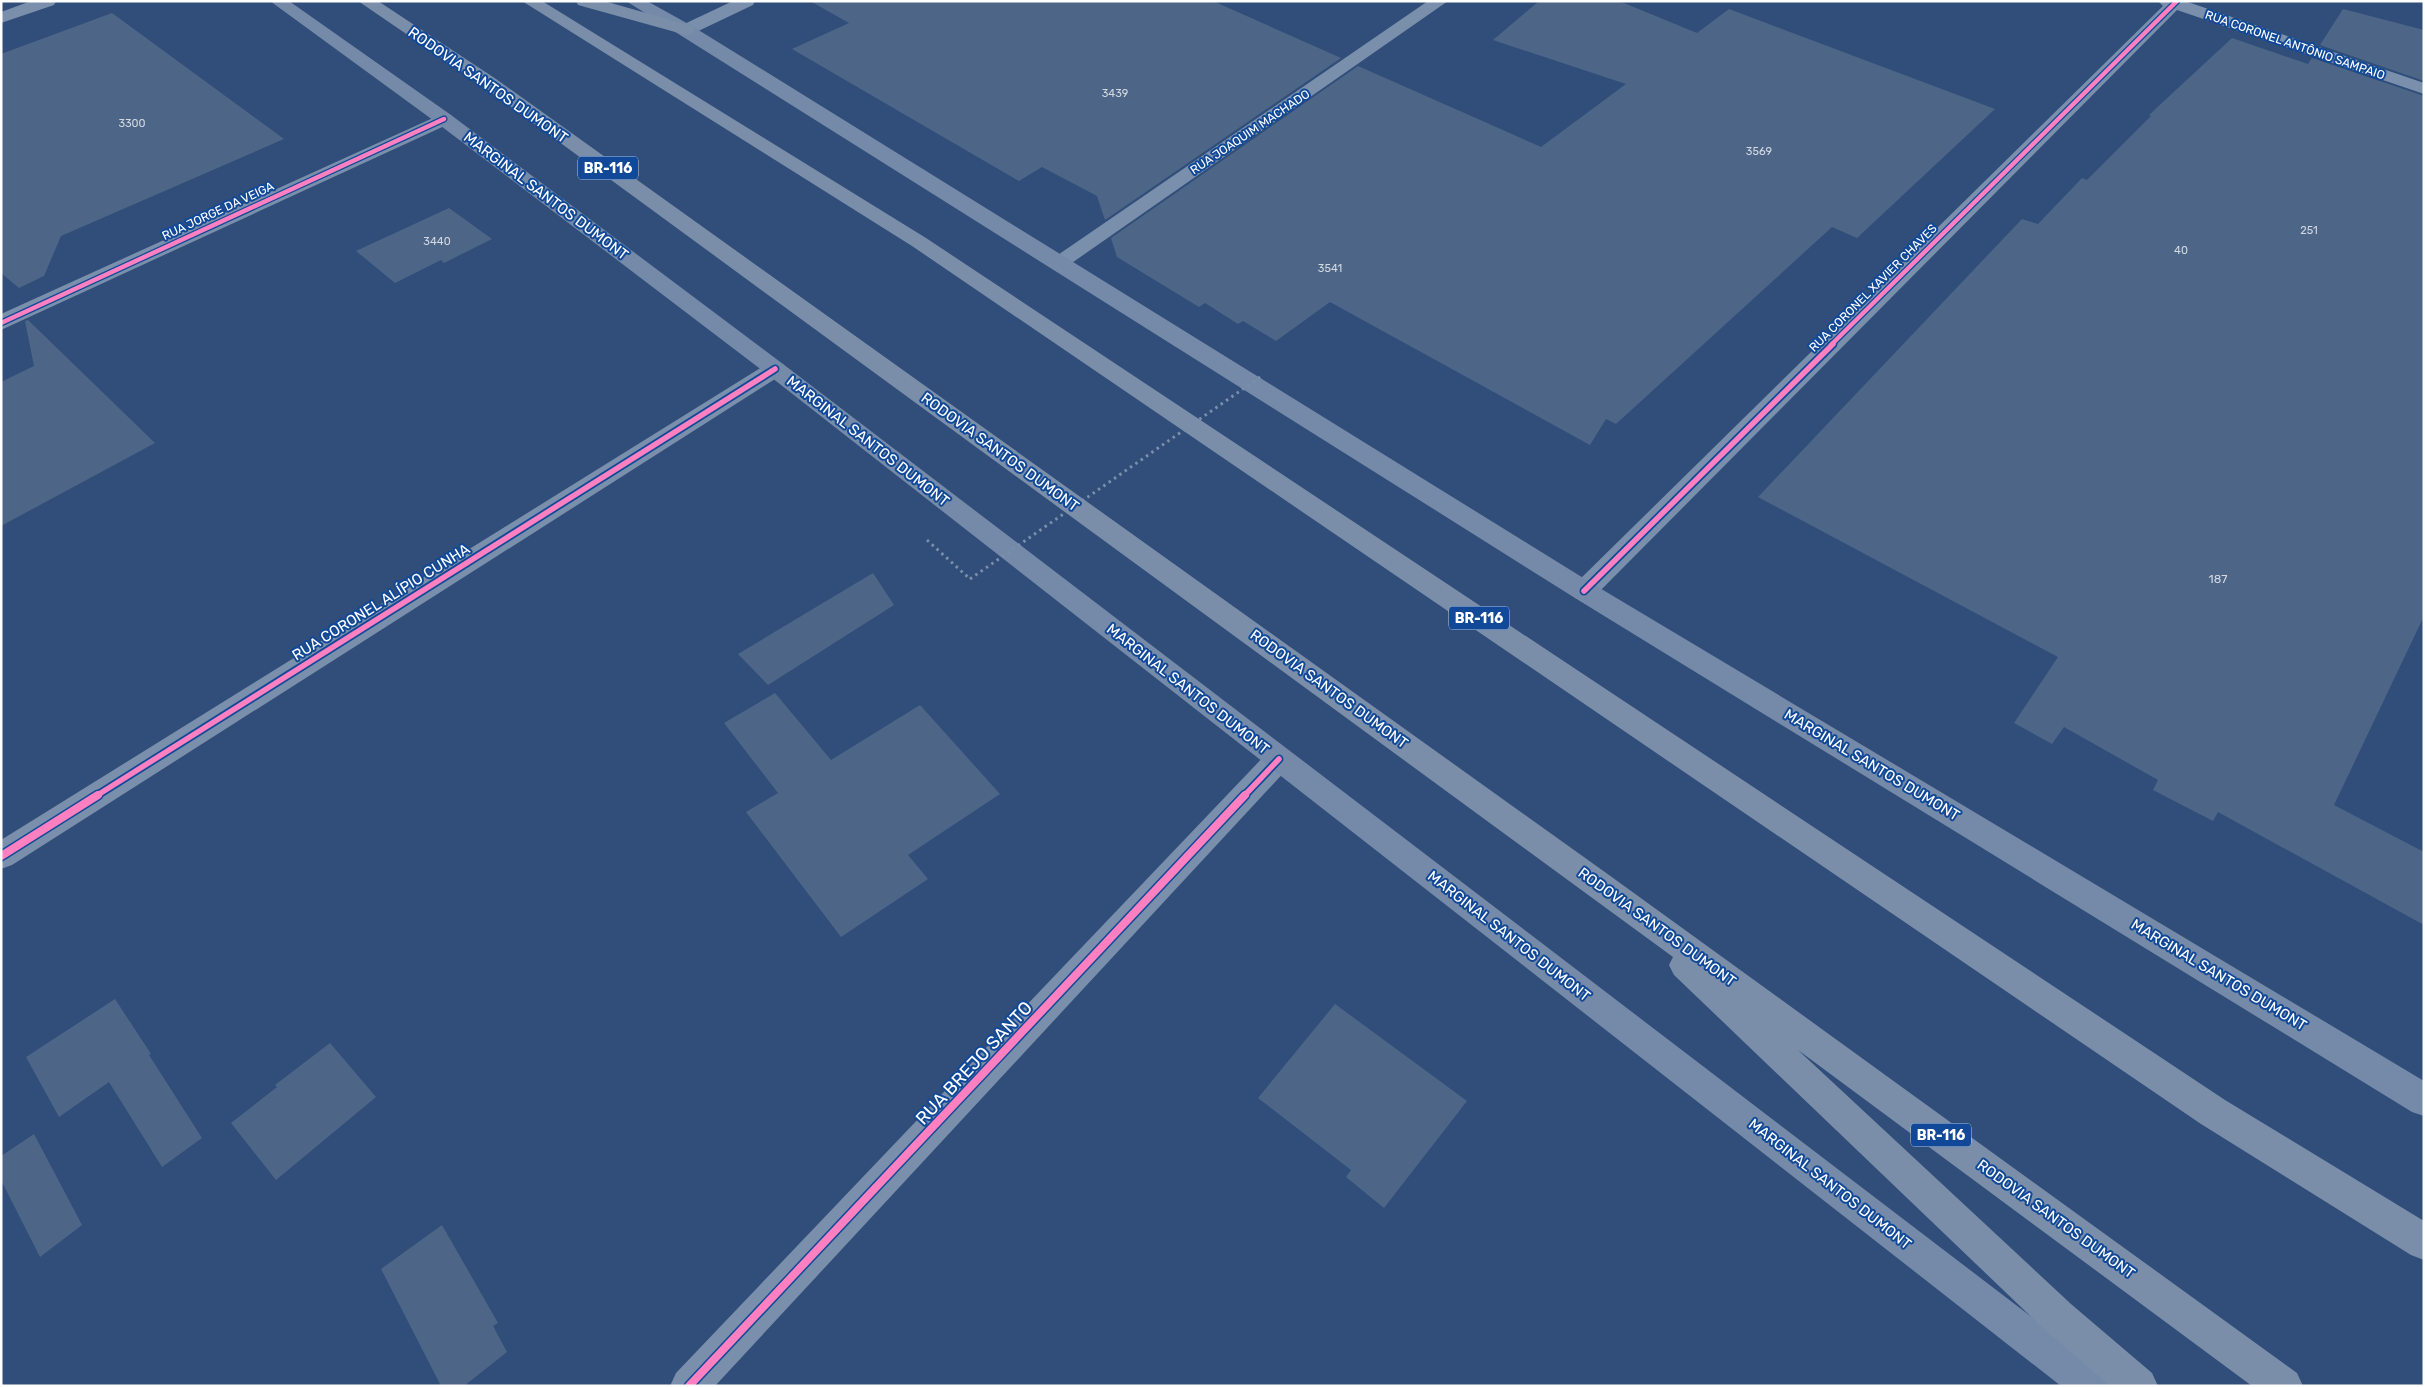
<svg xmlns="http://www.w3.org/2000/svg" width="2425" height="1387" viewBox="0 0 2425 1387" font-family="Rubik,sans-serif">
	<rect width="100%" height="100%" fill="#304e79"/>
	<path fill="#4d6688" d="M810 1H1213L1341 58 1105 220 1097 196 1042 167 1019 181 792 49 849 23Z
		M1539 1H1619L1697 33 1729 9 1995 109 1857 238 1832 227 1616 424 1606 419 1590 445 1330 302 1276 341 1243 321 1238 324 1205 303 1199 307 1117 257 1111 238 1358 66 1541 147 1626 84 1493 40Z
		M2343 9 2424 30V81L2320 45Z
		M112 13 284 139 61 236 44 276 19 288 1 273V54Z
		M2232 38 2308 64 2312 58 2424 96V616L2334 805 2424 852V925L2218 812 2213 821 2153 790 2158 780 2064 727 2052 744 2014 723 2058 657 1758 497 2022 219 2038 224 2082 178 2087 180 2151 116 2149 115Z
		M449 208 492 239 444 263 441 260 395 283 356 251Z
		M28 320 155 443 1 526V382L34 366 25 321Z
		M873 573 894 605 768 685 738 654Z
		M775 693 831 760 920 705 1000 794 908 855 928 879 841 937 746 812 778 793 724 723Z
		M115 999 151 1054 149 1055 202 1138 162 1167 109 1082 59 1117 26 1057Z
		M1335 1004 1467 1101 1384 1208 1346 1177 1351 1170 1258 1098Z
		M330 1043 376 1097 276 1180 231 1123 277 1087 275 1085Z
		M34 1134 82 1225 40 1257 1 1180V1156Z
		M442 1225 498 1323 493 1326 507 1352 464 1386H441L381 1269Z"/>
	<g fill="none" stroke-linecap="round" stroke-linejoin="round">
		<path stroke="#7a8fab" stroke-width="3" stroke-dasharray="2.5 4" stroke-linecap="butt" d="M927 540 970 579"/>
		<path fill="#7a8fab" fill-rule="evenodd" d="M31 1H56L54 5 1 23V12Z
			M733 1H755L753 5 692 34H680L677 30 680 26Z
			M1428 1H1448L1066 267 1059 269 1052 267 1049 263 1052 259Z
			M2158 1H2185L2424 83V94L2177 10 1593 598 1584 601 1575 598 1571 591 1575 584 2163 6Z
			M444 113 451 115 453 119 451 123 1 330V314Z
			M775 362 783 364 786 369 783 374 12 865 1 869V840L767 364Z
			M1279 747 1289 751 1293 759 1289 767 715 1386H670L676 1373 1269 751Z"/>
		<path fill="#758aa8" fill-rule="evenodd" d="M270 1H289L451 115 783 364 2105 1373 2111 1386H2061L767 374 437 123Z
			M626 1H647L692 26 1593 584 2424 1081V1116L2412 1112 1575 598Z"/>
		<path fill="#7a8eaa" fill-rule="evenodd" d="M358 1H378L496 79 1609 875 2297 1373 2303 1386H2252L1798 1050 2071 1304 2152 1373 2158 1386H2110L2045 1330 1674 975 1669 965 1673 957 484 87Z
			M522 1H542L926 238 2225 1100 2424 1221V1260L2411 1255 2201 1124 912 246Z
			M576 1H604L692 26 695 30 692 34 686 35 578 5Z"/>
		<path stroke="#7a8fab" stroke-width="3" stroke-dasharray="2.5 4" stroke-linecap="butt" d="M970 579 1263 375"/>
		<g stroke="#114998" stroke-width="7">
			<path id="cycleway-far2" d="M1 323 444 119
				M1831 345 2177 1"/>
		</g>
		<g stroke="#114998" stroke-width="9">
			<path id="cycleway-far1" d="M1584 591 1833 344
				M96 796 775 369
				M1244 796 1279 759"/>
		</g>
		<g stroke="#114998" stroke-width="11">
			<path id="cycleway" d="M1 856 98 795
				M689 1386 1245 795"/>
		</g>
		<use href="#cycleway-far2" stroke="#ff80c0" stroke-width="4.5"/>
		<use href="#cycleway-far1" stroke="#ff80c0" stroke-width="5.5"/>
		<use href="#cycleway" stroke="#ff80c0" stroke-width="8"/>
	</g>
	<g text-anchor="middle" dominant-baseline="central" stroke-width="4" stroke-linejoin="round" paint-order="stroke">
		<g font-size="11" fill="#d2d9e1">
			<text x="1115" y="93">3439</text>
			<text x="132" y="123">3300</text>
			<text x="1759" y="151">3569</text>
			<text x="2309" y="230">251</text>
			<text x="437" y="241">3440</text>
			<text x="2181" y="250">40</text>
			<text x="1330" y="268">3541</text>
		</g>
		<g font-size="12" fill="#fff" stroke="#114998">
			<text transform="translate(2295 45) rotate(19)">RUA CORONEL ANTÔNIO SAMPAIO</text>
			<text transform="translate(1250 132) rotate(-34)">RUA JOAQUIM MACHADO</text>
			<text transform="translate(218 211) rotate(-25)">RUA JORGE DA VEIGA</text>
			<text transform="translate(1873 288) rotate(-45)">RUA CORONEL XAVIER CHAVES</text>
		</g>
		<g font-size="12" fill="#d2d9e1">
			<text x="2218" y="579">187</text>
		</g>
		<g fill="#114998" stroke="#b8c8e0" stroke-width="1">
			<rect x="578" y="156.5" width="60" height="23" rx="4"/>
			<rect x="1449" y="606.5" width="60" height="23" rx="4"/>
			<rect x="1911" y="1123.5" width="60" height="23" rx="4"/>
		</g>
		<g font-size="14" font-weight="bold" fill="#fff">
			<text x="608" y="168">BR-116</text>
			<text x="1479" y="618">BR-116</text>
			<text x="1941" y="1135">BR-116</text>
		</g>
		<g font-size="15" fill="#fff" stroke="#114998">
			<text transform="translate(488 85) rotate(35)">RODOVIA SANTOS DUMONT</text>
			<text transform="translate(546 196) rotate(37)">MARGINAL SANTOS DUMONT</text>
			<text transform="translate(868 441) rotate(38)">MARGINAL SANTOS DUMONT</text>
			<text transform="translate(1000 452) rotate(36)">RODOVIA SANTOS DUMONT</text>
			<text transform="translate(381 602) rotate(-32)">RUA CORONEL ALÍPIO CUNHA</text>
			<text transform="translate(1188 689) rotate(38)">MARGINAL SANTOS DUMONT</text>
			<text transform="translate(1329 689) rotate(36)">RODOVIA SANTOS DUMONT</text>
			<text transform="translate(1872 765) rotate(31)">MARGINAL SANTOS DUMONT</text>
			<text transform="translate(1657 927) rotate(36)">RODOVIA SANTOS DUMONT</text>
			<text transform="translate(1509 936) rotate(38)">MARGINAL SANTOS DUMONT</text>
			<text transform="translate(2219 975) rotate(31)">MARGINAL SANTOS DUMONT</text>
			<text transform="translate(1830 1184) rotate(38)">MARGINAL SANTOS DUMONT</text>
			<text transform="translate(2056 1219) rotate(36)">RODOVIA SANTOS DUMONT</text>
		</g>
		<g font-size="18" fill="#fff" stroke="#114998">
			<text transform="translate(974 1063) rotate(-47)">RUA BREJO SANTO</text>
		</g>
	</g>
	<rect width="2425" height="1387" fill="none" stroke="#ffffff" stroke-width="5"/>
</svg>
